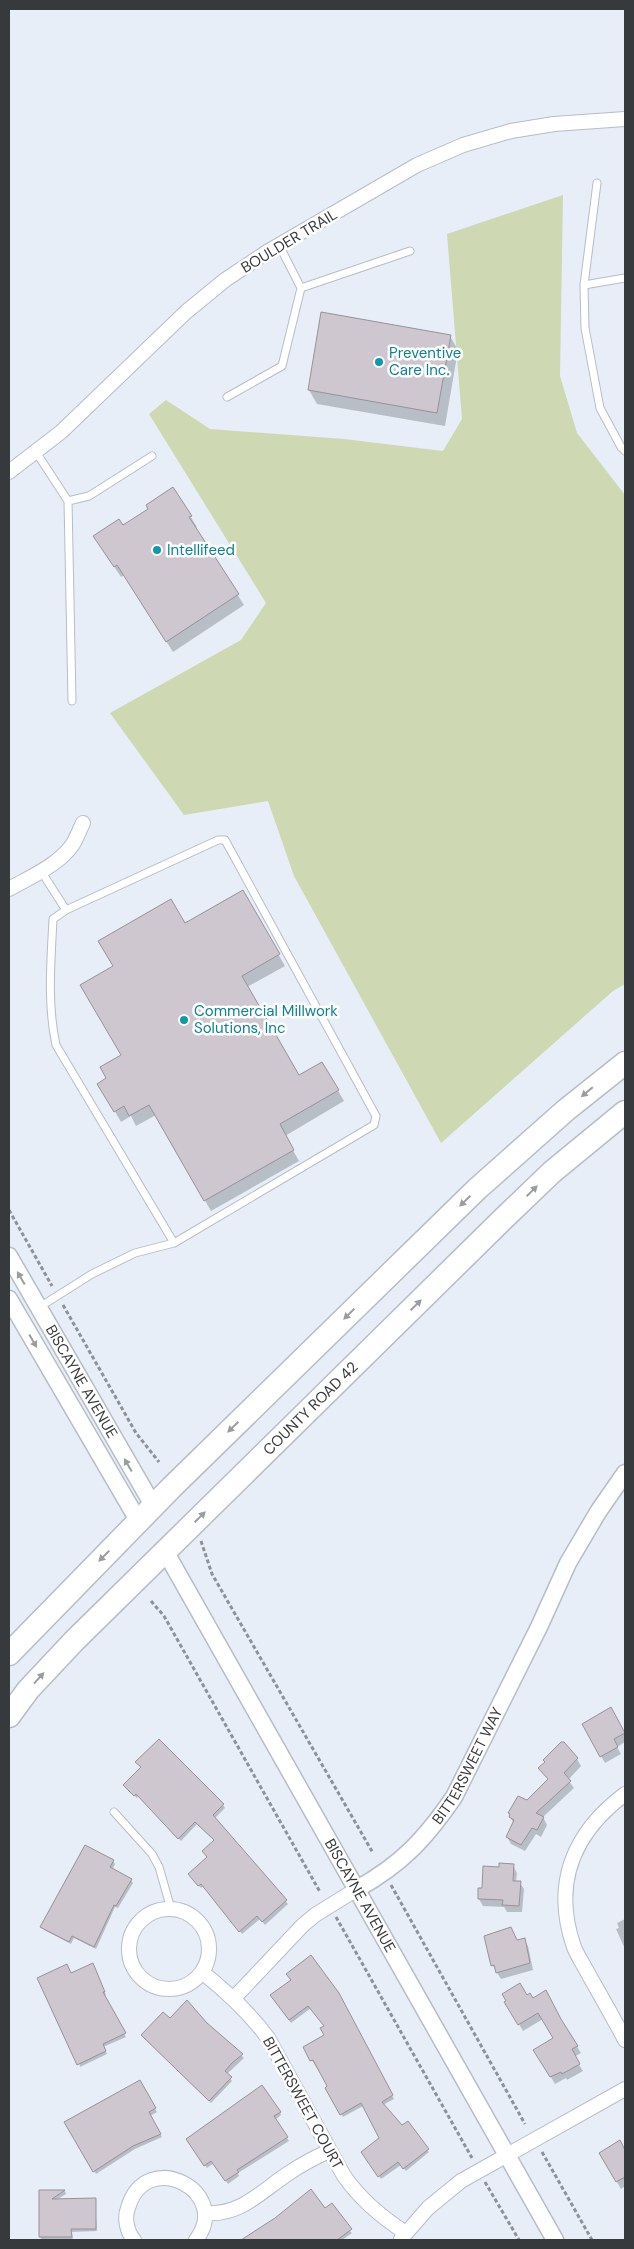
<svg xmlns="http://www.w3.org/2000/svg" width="634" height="2249" viewBox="0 0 634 2249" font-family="'DM Sans',sans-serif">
	<rect width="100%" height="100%" fill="#e7eef8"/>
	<path fill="#ced8b3" d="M563 195 560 376 577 433 625 495V984L613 991 441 1143 294 876 268 801 184 815 110 713 241 640 266 603 149 414 166 400 210 429 344 439 443 451 462 419 447 234Z"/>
	<path fill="#0003" d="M450 336 458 350 445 426 317 404 309 390Z
		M173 489 197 527 195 528 244 605 173 652 124 575 121 577 101 547 123 527 150 509Z
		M242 891 285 966 247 987 298 1077 322 1063 344 1101 285 1136 299 1161 211 1211 156 1115 136 1126 131 1116 121 1122 99 1084 108 1079 122 1056 184 924Z
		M611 1709 625 1734V1742L617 1747 621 1754 605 1763 583 1724Z
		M159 1741 223 1805 225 1808 215 1818 288 1904 265 1925 260 1919 242 1934 203 1886 201 1888 191 1877 208 1858 215 1841 197 1824 181 1841 138 1796 137 1798 126 1788 141 1768 137 1762Z
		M577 1759 581 1766 568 1780 574 1788 543 1817 547 1825 541 1837 536 1834 525 1851 511 1844 507 1837 514 1824 510 1817 549 1780 540 1768Z
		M113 1861 115 1864 112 1870 131 1880 133 1883 118 1908 115 1907 96 1949 74 1938 71 1944 44 1930 42 1927Z
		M513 1866 517 1873 516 1882 520 1883 524 1889 522 1912H507L504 1907 483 1906 479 1899V1889H483L500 1868Z
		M625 1919V1949L616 1929 619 1928 617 1923Z
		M486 1937 517 1941 524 1940 528 1946 533 1970 501 1979 493 1966Z
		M94 1968 106 1995 104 1996 126 2037 103 2047 107 2054 80 2067 71 1974Z
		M338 1994 394 2099 383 2105 402 2127 429 2152 406 2171 401 2165 381 2179 363 2152 381 2138 363 2106 343 2117 327 2088 329 2087 304 2048 326 2036 325 2027 311 2008 291 2023 274 1999Z
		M527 1996 562 2023 581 2053 574 2057 583 2071 567 2080 566 2078 555 2084 539 2057 555 2039 543 2019 523 2031 506 2002Z
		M170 2020 206 2024 244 2058 227 2074 232 2081 211 2103 142 2036Z
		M140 2082 157 2112 150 2116 162 2137 135 2149 96 2174 66 2122Z
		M280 2112 281 2115 275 2120 289 2141 238 2173 239 2176 228 2184 214 2163 207 2168 187 2140Z
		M620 2142 625 2152V2186L621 2189 600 2153Z
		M65 2191 66 2194 56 2200H95L97 2231 72 2232 73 2240H42L40 2237V2192Z
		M325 2210 352 2233 342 2240H255L251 2235Z"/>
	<path fill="#cec7d0" stroke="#98919a" d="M321 312 451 335 437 413 308 390Z
		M173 487 192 516 189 517 239 594 166 642 117 565 114 567 93 536 119 519 123 525 148 509 146 505Z
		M243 890 280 954 242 976 299 1075 322 1062 339 1090 280 1124 294 1150 204 1201 149 1105 129 1116 124 1106 114 1112 97 1084 106 1078 100 1067 121 1055 80 985 113 966 98 941 171 899 185 923Z
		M611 1707 625 1733 614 1739 618 1747 600 1757 582 1724Z
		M159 1739 224 1804 213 1815 287 1900 262 1922 257 1916 239 1932 201 1884 198 1886 188 1874 207 1857 202 1851 214 1840 195 1822 178 1839 136 1794 134 1796 123 1785 141 1767 135 1762Z
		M561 1742H564L578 1758 564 1773 571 1781 536 1813 544 1817 537 1830 532 1828 521 1845 506 1837 514 1820 509 1817 510 1814 508 1813 518 1796 527 1800 548 1779 538 1768 545 1762 543 1760Z
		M85 1845 114 1860 110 1867 132 1879 116 1906 114 1905 94 1947 72 1936 69 1942 40 1927Z
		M499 1863 514 1864 513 1881H521L519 1906 502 1905 503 1900 478 1899V1888H482L483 1866 499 1867Z
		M511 1927 517 1940 525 1938 530 1963 496 1973 494 1965 491 1966 484 1936Z
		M311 1955 339 1993 393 2095 382 2102 402 2125 408 2121 429 2149 403 2169 398 2162 378 2177 361 2152 379 2138 361 2103 340 2115 325 2088 327 2086 313 2060 310 2061 303 2047 324 2035 320 2028 324 2026 308 2006 289 2020 270 1995 291 1980 286 1974Z
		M93 1963 105 1992H103L126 2033 103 2044 106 2051 77 2065 37 1978 67 1964 71 1973Z
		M520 1983 527 1995 530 1993 533 1998 546 1990 561 2019 578 2046 572 2049 580 2064 562 2074 561 2072 550 2077 533 2050 553 2038 538 2013 518 2025 504 2002 506 2001 502 1994Z
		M187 2000 207 2023 243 2054 232 2063 225 2071 232 2077 209 2101 141 2035 163 2012 170 2018Z
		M140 2080 156 2108 149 2112 161 2134 133 2146 93 2172 64 2122Z
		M262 2085 281 2112 274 2116 288 2137 237 2170 239 2172 225 2181 211 2161 204 2166 186 2139Z
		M620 2140 625 2150V2177L616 2182 599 2153Z
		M311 2189 325 2208 332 2203 352 2229 337 2240H241L275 2218Z
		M39 2190H65L52 2199 96 2198V2229H71L72 2237H39Z"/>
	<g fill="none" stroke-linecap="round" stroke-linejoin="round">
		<g stroke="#b7bdc6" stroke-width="9">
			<path id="service" d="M597 183 584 285 585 328 600 408 621 447 625 451
				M584 285 625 278
				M301 288 410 251
				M227 397 282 366 301 288 279 245
				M36 452 68 501 72 701
				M68 501 89 496 152 456
				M41 871 66 910 53 919C51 960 47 1004 56 1045L174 1243 374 1125 376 1116 225 840H218L66 910
				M38 1308 92 1274 135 1253 174 1243
				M114 1812 152 1854 159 1867 171 1909"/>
		</g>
		<g stroke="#b7bdc6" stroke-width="16">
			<path id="minor" d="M9 472 61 432 186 312 225 280 267 252 417 165 463 145 511 131 554 124 625 119
				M9 889C30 877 59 865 73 844 77 837 80 829 83 823
				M625 1794C573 1833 552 1884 574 1947 578 1957 585 1967 590 1977 602 1998 614 2019 625 2040
				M129 1949a40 40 0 1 1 80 0a40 40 0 1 1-80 0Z
				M202 1972C227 1992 249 2012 268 2038L344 2176C361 2200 381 2217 406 2233
				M234 1998 302 1926 315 1915 357 1889
				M205 2213C241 2216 261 2191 289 2173 302 2164 316 2157 329 2151
				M401 2239 428 2208 461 2181 625 2089
				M134 2240C127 2232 124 2218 128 2208 146 2146 233 2192 196 2240"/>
		</g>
		<g stroke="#b7bdc6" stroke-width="19">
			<g id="tertiary">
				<path id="s1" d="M9 1256 154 1507"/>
				<path d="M9 1299 139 1522"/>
				<path id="s2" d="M165 1551 555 2240"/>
				<path id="s3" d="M357 1889C402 1864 425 1839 454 1797L539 1627 568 1563 598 1512 625 1473"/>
			</g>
		</g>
		<g stroke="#b7bdc6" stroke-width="25">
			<g id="trunk">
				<path d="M9 1654 172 1487 477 1189 566 1110 625 1063"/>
				<path id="s4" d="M9 1716 28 1690 74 1641 502 1220 552 1172 625 1112"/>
			</g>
		</g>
		<path stroke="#8d9298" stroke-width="3" stroke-dasharray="4 2.5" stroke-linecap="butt" d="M9 1210 52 1286
			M63 1305 136 1433 159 1462
			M201 1541 212 1574 373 1853
			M151 1601 164 1616 320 1892
			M391 1885 525 2124
			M336 1917 472 2158
			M542 2152 592 2240
			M485 2182 519 2240"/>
		<use href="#service" stroke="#fff" stroke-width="7"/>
		<use href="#minor" stroke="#fff" stroke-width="14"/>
		<use href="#tertiary" stroke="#fff" stroke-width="16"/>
		<use href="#trunk" stroke="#fff" stroke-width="22"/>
	</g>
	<defs><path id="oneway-solid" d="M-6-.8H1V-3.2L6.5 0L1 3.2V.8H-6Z" transform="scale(1.25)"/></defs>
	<g fill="#9b9c9e">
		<use href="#oneway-solid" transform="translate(587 1092) rotate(140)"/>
		<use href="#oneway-solid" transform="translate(532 1191) rotate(-44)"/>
		<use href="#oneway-solid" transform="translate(465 1201) rotate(136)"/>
		<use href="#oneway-solid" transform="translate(21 1278) rotate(-120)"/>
		<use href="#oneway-solid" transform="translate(416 1305) rotate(-44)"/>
		<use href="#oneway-solid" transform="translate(349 1314) rotate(136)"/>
		<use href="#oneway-solid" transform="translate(33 1341) rotate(60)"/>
		<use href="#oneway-solid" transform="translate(233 1427) rotate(136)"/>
		<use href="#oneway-solid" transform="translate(128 1465) rotate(-120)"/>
		<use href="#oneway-solid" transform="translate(200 1517) rotate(-44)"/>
		<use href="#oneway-solid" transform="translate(104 1556) rotate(135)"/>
		<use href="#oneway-solid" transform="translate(39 1678) rotate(-48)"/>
	</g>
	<g fill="#0f9aa8" stroke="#fff" stroke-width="2">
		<circle cx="379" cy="362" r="5"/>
		<circle cx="157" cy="550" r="5"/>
		<circle cx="184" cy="1020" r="5"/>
	</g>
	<g text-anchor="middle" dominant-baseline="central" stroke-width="5" stroke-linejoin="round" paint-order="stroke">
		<g font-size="15" fill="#373a3d" stroke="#fff">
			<text transform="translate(289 241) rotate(-31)">BOULDER TRAIL</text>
			<text stroke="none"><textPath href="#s1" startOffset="145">BISCAYNE AVENUE</textPath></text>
			<text stroke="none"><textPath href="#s4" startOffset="431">COUNTY ROAD 42</textPath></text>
			<text stroke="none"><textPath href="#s3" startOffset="169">BITTERSWEET WAY</textPath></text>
			<text stroke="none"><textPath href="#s2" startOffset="396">BISCAYNE AVENUE</textPath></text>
			<text transform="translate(303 2103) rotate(61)">BITTERSWEET COURT</text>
		</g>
		<g font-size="15" fill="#0d838f" stroke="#fff" text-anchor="start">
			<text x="389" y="353">Preventive<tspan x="389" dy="17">Care Inc.</tspan></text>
			<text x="167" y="550">Intellifeed</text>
			<text x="194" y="1011">Commercial Millwork<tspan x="194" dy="17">Solutions, Inc</tspan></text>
		</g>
	</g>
	<rect width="634" height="2249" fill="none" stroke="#373a3d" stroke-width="20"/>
</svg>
